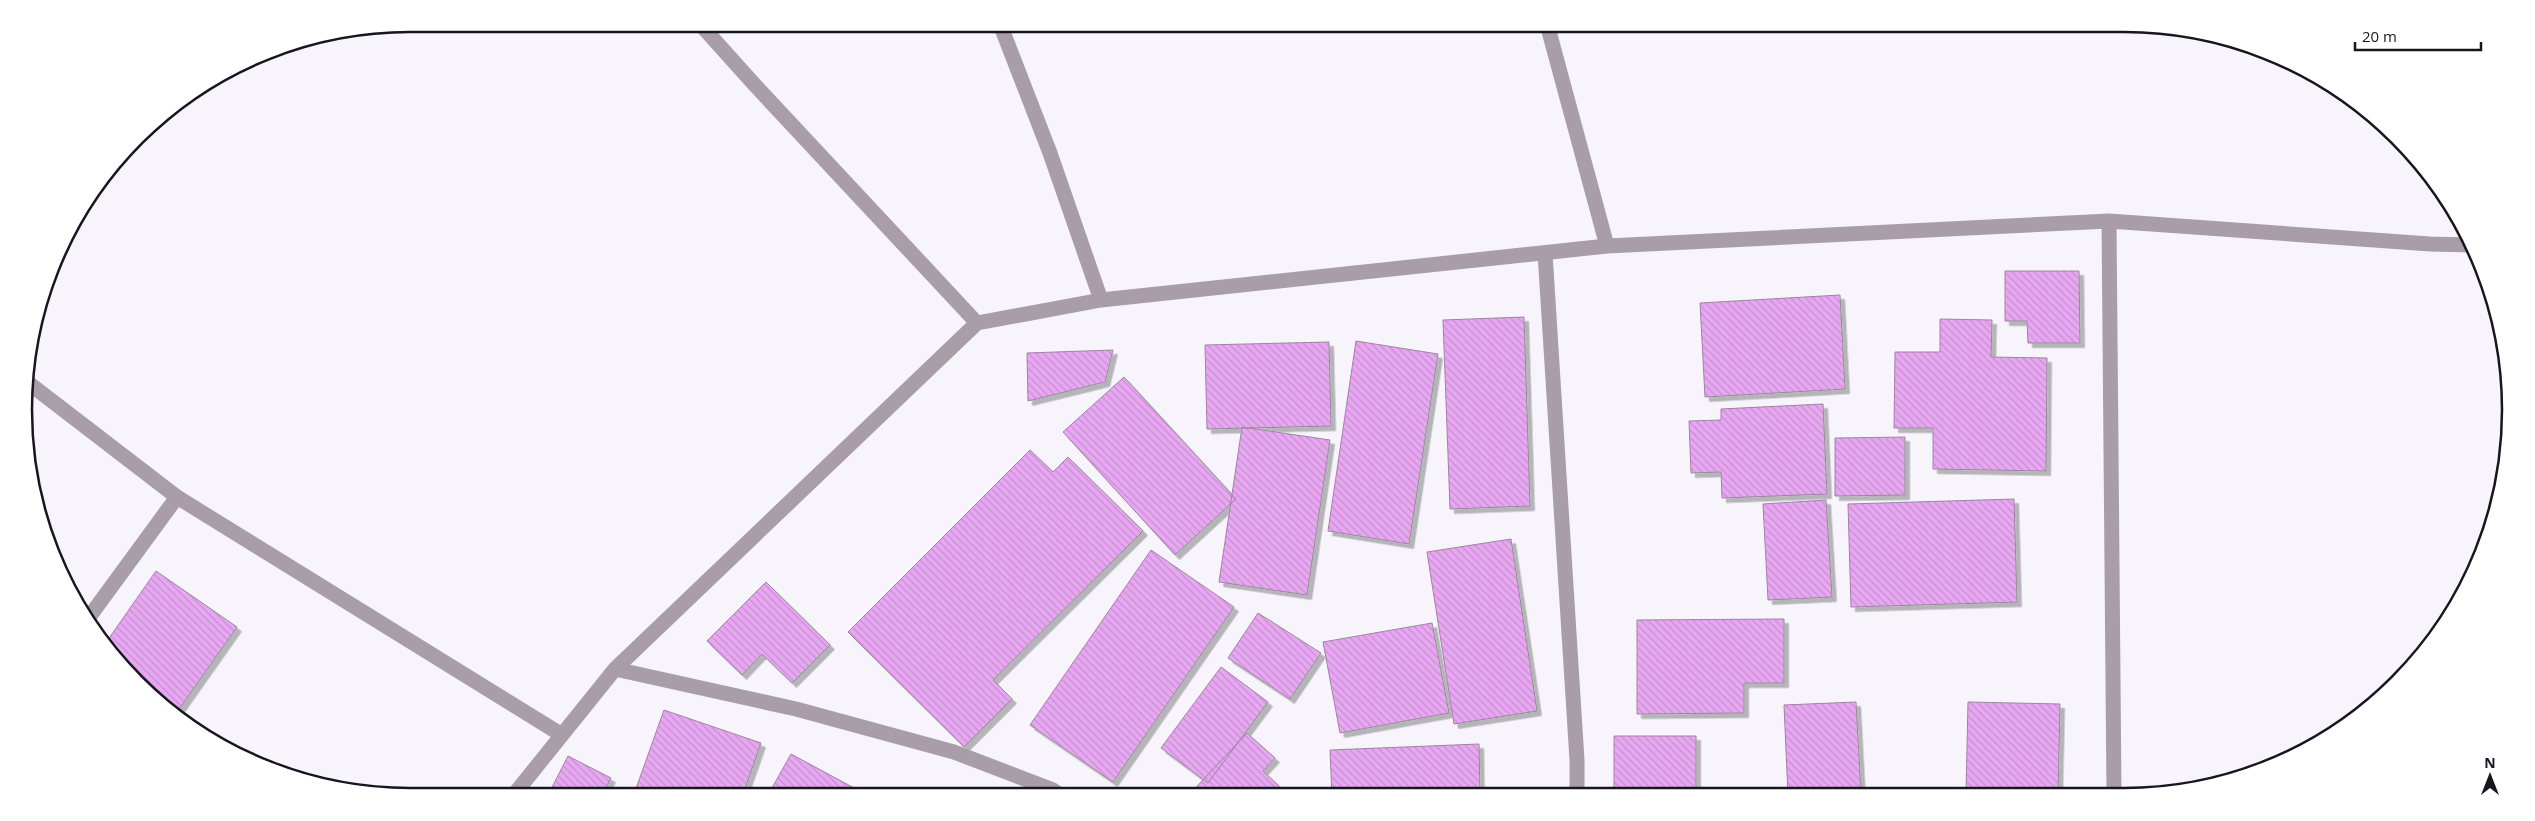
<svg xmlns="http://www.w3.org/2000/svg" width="2535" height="821" viewBox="0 0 2535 821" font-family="'Open Sans',sans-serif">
	<defs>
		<pattern id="building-back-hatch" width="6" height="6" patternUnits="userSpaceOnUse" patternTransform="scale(1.25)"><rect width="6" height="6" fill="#e8a7f2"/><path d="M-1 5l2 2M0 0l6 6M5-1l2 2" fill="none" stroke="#c68fcf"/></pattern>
		<filter id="shadow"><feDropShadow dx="4.5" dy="4.5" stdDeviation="0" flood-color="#0004"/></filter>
	</defs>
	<rect width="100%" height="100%" fill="#f7f5fb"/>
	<path fill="url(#building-back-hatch)" stroke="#9a869d" filter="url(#shadow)" d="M2005 271H2079L2080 343H2028L2027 321H2005Z
		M1840 295 1845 389 1705 397 1700 303Z
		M1524 317 1530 506 1450 509 1443 320Z
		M1940 319 1992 320 1991 357 2047 358 2046 471 1933 469V428H1894L1895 352H1940Z
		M1356 341 1438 354 1409 544 1328 531Z
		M1329 342 1331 426 1207 429 1205 345Z
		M1113 350 1105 382 1028 401 1027 353Z
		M1124 377 1236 499 1175 555 1063 432Z
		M1823 404 1827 494 1722 498 1721 472 1691 473 1689 421 1721 420V409Z
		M1242 427 1330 440 1307 595 1219 582Z
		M1905 437V495L1835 496V438Z
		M1030 450 1053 472 1068 457 1143 531 993 680 1012 699 964 747 848 632Z
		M2014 499 2017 602 1851 607 1848 504Z
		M1826 500 1832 597 1768 600 1763 504Z
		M1511 539 1537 711 1454 724 1427 552Z
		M1151 550 1234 607 1113 782 1030 725Z
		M156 571 237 627 175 715 137 684 105 644Z
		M766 582 830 645 792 683 762 654 742 675 707 641Z
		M1258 613 1321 653 1290 699 1228 658Z
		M1784 619V683H1744V713L1637 714V620Z
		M1432 623 1449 713 1340 733 1323 642Z
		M1221 667 1268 702 1208 783 1161 748Z
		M1856 702 1861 794 1788 795 1784 705Z
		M1968 702 2060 704 2058 794H1966Z
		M664 710 761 743 742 797H633Z
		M1247 733 1275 758 1263 771 1279 786 1270 796H1188Z
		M1614 736H1696V795H1614Z
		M1479 744 1480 795 1332 796 1330 750Z
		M791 754 869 796 767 797Z
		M568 756 611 778 601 797H547Z"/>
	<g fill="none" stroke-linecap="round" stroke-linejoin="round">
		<path stroke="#a99ea8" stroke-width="15" d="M700 24 753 83 977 323
			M1000 24 1050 153 1101 300
			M1547 24 1607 246
			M2109 221 2114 794
			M1545 253 1577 760V795
			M26 381 177 497 562 735
			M87 620 177 497
			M615 669 796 709 954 752 1053 790 1061 796
			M512 797 615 669 977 323 1101 300 1607 246 2109 221 2430 244 2472 245"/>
	</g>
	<path d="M0 0H2535V821H0ZM410 32H2124A378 378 0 0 1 2502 410V410A378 378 0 0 1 2124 788H410A378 378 0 0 1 32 410V410A378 378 0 0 1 410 32Z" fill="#fff" fill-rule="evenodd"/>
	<path fill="none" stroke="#17151f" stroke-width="2.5" d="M410 32H2124A378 378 0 0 1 2502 410V410A378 378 0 0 1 2124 788H410A378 378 0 0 1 32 410V410A378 378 0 0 1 410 32Z"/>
	<g transform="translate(2490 776)" stroke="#ffffff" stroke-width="4" paint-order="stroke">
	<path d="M0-4L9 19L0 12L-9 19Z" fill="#17151f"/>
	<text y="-8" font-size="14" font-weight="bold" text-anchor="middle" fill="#17151f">N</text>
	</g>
	<path d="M2355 42v8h126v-8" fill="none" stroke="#17151f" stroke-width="2.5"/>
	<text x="2362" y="42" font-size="15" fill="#17151f" stroke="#ffffff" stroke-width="4" paint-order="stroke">20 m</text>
</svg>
